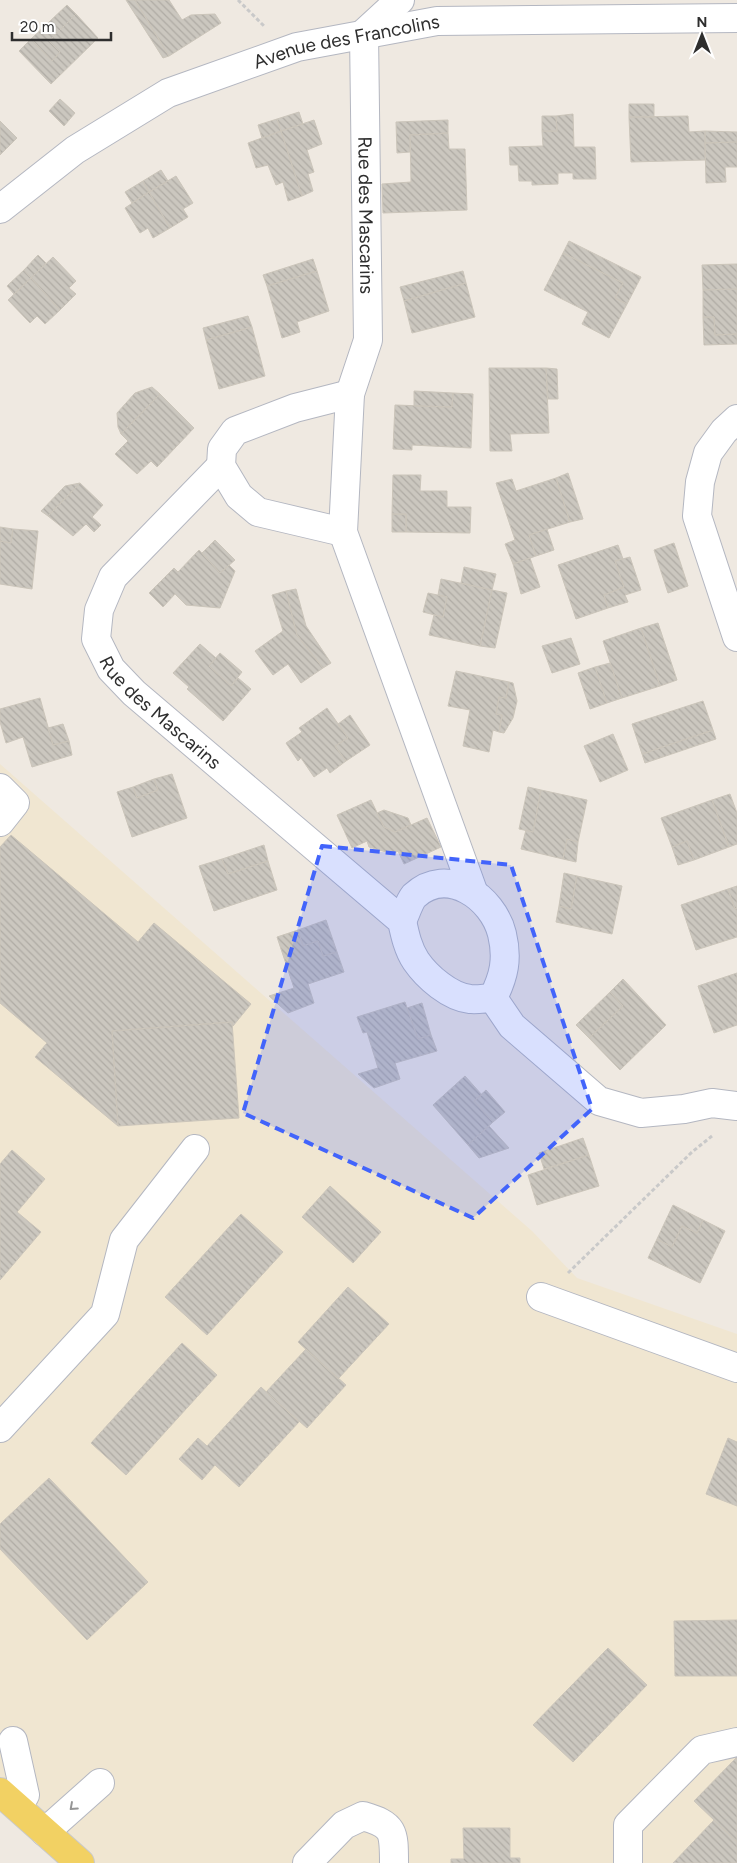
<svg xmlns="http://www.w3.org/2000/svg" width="737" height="1863" viewBox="0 0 737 1863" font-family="Figtree,sans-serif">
	<defs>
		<pattern id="building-back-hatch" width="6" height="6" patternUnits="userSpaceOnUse" patternTransform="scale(1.25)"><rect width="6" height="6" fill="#cbc7bf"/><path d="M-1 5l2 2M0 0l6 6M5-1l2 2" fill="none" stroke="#afaba4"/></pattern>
	</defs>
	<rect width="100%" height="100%" fill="#efe9e1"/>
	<path fill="#f0e6d1" d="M0 764 532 1231 577 1278 737 1334V1863H80L0 1792Z"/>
	<path fill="url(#building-back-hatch)" stroke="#cbc5ba" d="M126 0H135L169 56 163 58Z
		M135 0H169L182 20 191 15 215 14 221 23 169 56Z
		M67 5 76 14 49 41 60 52 52 61 31 39Z
		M76 14 98 38 51 84 19 51 31 39 52 61 60 52 49 41Z
		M60 99 75 113 64 126 49 111Z
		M629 104H654V117H629Z
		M299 112 303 124 281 131 277 119Z
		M573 114 574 147H595L596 179H573V173H558V184L532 185V181H519L518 165H510L509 147 543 146 542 131H557L556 116Z
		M542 116H556L557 131H542Z
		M688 116 689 132 705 131V160L631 162 629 117Z
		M277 119 281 131 262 138 258 125Z
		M314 120 322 144 307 150 314 172 308 174 313 191 302 196 281 131Z
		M448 120V133L410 135V152L397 153 396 122Z
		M0 121 17 138 0 155Z
		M281 131 302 196 288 201 283 182 276 185 268 165 256 168 248 143Z
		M705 131 737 132V142L705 143Z
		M448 133 449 149H465L467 210 383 213 382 184 411 182 410 135Z
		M737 142V167H725L726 182 706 183 705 143Z
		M161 170 168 181 149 192 143 181Z
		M176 176 193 203 183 209 188 217 170 228 149 192Z
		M143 181 149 192 132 203 125 192Z
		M149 192 170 228 153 238 148 228 140 233 125 208Z
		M569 241 641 277 627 304 615 298 623 283 563 253Z
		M563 253 623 283 615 298 627 304 609 338 582 324 588 312 544 290Z
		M38 255 46 263 31 278 24 270Z
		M53 257 76 281 69 288 76 294 60 310 31 278Z
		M313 259 317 271 267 286 263 275Z
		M737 264V289L703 290 702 265Z
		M24 270 31 278 14 294 7 286Z
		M317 271 329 311 297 322 300 332 282 338 267 286Z
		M463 271 466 283 404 301 400 287Z
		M31 278 60 310 45 324 37 316 30 323 8 300Z
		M466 283 475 317 412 333 404 301Z
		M737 289V334L715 335 714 317H703V290Z
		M248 316 252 327 206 340 203 328Z
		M703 317H714L715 335 737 334V344L704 345Z
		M252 327 265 376 219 389 206 340Z
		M489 368H546L549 433 510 434 512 451H490Z
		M546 368 557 369 558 399H548Z
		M152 387 160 394 121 434 118 427 117 413 135 393Z
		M414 391 453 393 452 407 414 406Z
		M453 393 473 394 471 448 412 445V450L393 449 395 405 452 407Z
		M160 394 194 428 157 467 151 461 137 474 115 454 128 441 121 434Z
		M568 473 583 519 570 522 556 478Z
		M393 475H421L420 491H447V507H471L470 533 406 532V514H392Z
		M556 478 570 522 529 535 536 556 513 564 505 544 515 540 496 483 512 479 516 491Z
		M80 483 48 516 41 511 65 486Z
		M80 483 103 505 92 517 101 525 94 532 86 524 73 536 48 516Z
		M392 514H406V532H392Z
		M0 527 13 529 11 543 0 541Z
		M13 529 38 531 32 589 0 584V541L11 543Z
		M547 529 554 550 536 556 529 535Z
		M215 540 235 560 220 573 202 553Z
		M674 543 688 586 668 593 654 550Z
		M618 545 623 559 615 561 624 587 604 595 608 608 576 619 558 565Z
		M199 550 220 573 229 565 235 571 220 608 186 605 175 594 163 607 149 593 174 568 178 572Z
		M630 557 641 590 625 595 628 602 608 608 604 595 624 587 615 561Z
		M530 558 540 587 521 594 513 564Z
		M464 567 496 574 492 590 461 583Z
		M441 579 492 590 480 646 429 635 434 615 443 617 447 597 438 595Z
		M296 589 306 626 331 663 323 668 297 635 286 591Z
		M492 590 507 593 495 648 480 646Z
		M286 591 297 635 323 668 301 683 288 664 273 675 255 651 283 631 272 595Z
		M428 593 447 597 443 617 423 612Z
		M658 623 677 680 660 686 641 628Z
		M641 628 660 686 622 698 603 641Z
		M571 638 580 664 552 673 542 646Z
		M200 644 216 658 209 666 231 686 238 678 251 689 223 721 187 689 189 687 173 673Z
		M220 653 242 672 231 686 209 666Z
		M610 663 622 698 607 703 595 667Z
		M595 667 607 703 590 709 578 673Z
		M456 671 509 682 506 698 499 697 496 714 502 715 499 732 493 730 489 752 463 746 470 710 448 706Z
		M509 682 513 683 517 701 513 718 504 733 499 732 502 715 496 714 499 697 506 698Z
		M40 698 53 745 69 741 72 755 32 767 23 737 6 743 0 722V709Z
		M703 701 713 730 642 754 632 724Z
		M327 708 348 738 335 746 346 761 330 773 327 768 314 777 301 758 298 761 286 743 302 732 299 728Z
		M350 715 370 745 346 761 335 746 348 738 338 724Z
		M63 724 69 741 53 745 48 728Z
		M713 730 716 739 645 763 642 754Z
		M613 734 628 770 600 782 584 746Z
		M172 774 187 818 132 837 117 792 133 787 137 798 158 790 154 779Z
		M154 779 158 790 137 798 133 787Z
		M528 787 541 790 533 832 519 829Z
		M541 790 587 800 578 842 567 839 563 859 521 849 526 830 533 832Z
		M730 794 737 813V844L729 847 712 800Z
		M371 800 384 827 395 832 427 818 441 847 404 864 398 851 393 854 369 847 367 841 352 848 337 815Z
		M712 800 729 847 694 860 687 841 672 847 661 818Z
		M384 810 408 818 411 825 395 832 384 827 377 813Z
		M11 835 138 942 154 923 251 1004 233 1026 232 1022 112 1031 118 1126 35 1057 47 1043 0 1003V847Z
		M567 839 578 842 576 862 563 859Z
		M687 841 694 860 678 865 672 847Z
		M264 845 268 861 228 874 222 859Z
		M222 859 228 874 268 861 277 890 214 911 199 866Z
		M564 873 577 876 571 909 559 906Z
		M577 876 622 886 612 934 556 922 559 906 571 909Z
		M737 886V908L735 909 728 889Z
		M728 889 735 909 737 908V937L696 950 681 905Z
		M326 920 337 952 323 956 318 941 303 946 298 930Z
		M298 930 303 946 318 941 323 956 337 952 344 972 308 984 314 1003 288 1013 269 996 294 988 277 937Z
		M737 973V1025L714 1033 698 986Z
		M623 979 666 1025 620 1070 589 1038 623 1006 610 992Z
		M610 992 623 1006 589 1038 576 1025Z
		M405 1002 418 1039 431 1035 437 1051 395 1063 400 1079 374 1088 358 1074 378 1068 367 1032 363 1033 357 1017Z
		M422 1003 431 1035 418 1039 407 1008Z
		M232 1022 239 1118 118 1126 112 1031Z
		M465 1076 482 1095 474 1101 493 1122 468 1145 433 1105Z
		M486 1090 505 1112 493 1122 474 1101Z
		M489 1126 509 1148 479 1158 468 1145Z
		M583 1138 589 1155 544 1169 539 1153Z
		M12 1150 45 1179 17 1212 41 1232 0 1280V1164Z
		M589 1155 599 1186 537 1205 528 1175Z
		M330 1186 381 1232 353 1263 302 1217Z
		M673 1205 703 1220 697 1233 682 1226 672 1247 657 1239Z
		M241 1214 283 1252 207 1335 165 1297Z
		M703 1220 725 1231 700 1283 648 1258 657 1239 672 1247 682 1226 697 1233Z
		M348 1287 389 1324 338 1379 298 1342Z
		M182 1343 217 1375 126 1475 91 1443Z
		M306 1349 346 1385 307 1428 266 1392Z
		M261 1387 299 1422 239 1487 215 1465 202 1480 179 1459 198 1438 207 1446Z
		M728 1438 737 1442V1506L706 1494Z
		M49 1478 148 1582 87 1640 0 1549V1524Z
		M737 1620V1676H675L674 1621Z
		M608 1648 647 1685 573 1762 533 1725Z
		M737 1757V1842L694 1801Z
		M714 1820 737 1842V1863H673Z
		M463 1828H510V1858H520V1863H451V1859H464Z"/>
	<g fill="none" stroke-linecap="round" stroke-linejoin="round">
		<g stroke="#b4b7c1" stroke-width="30">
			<g id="minor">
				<path id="s1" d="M400 0 364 33 368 340 350 394 343 532 473 891"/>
				<path id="s2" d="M0 209 75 150 168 93 297 47 437 21 737 18"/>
				<path d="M737 419 724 431 708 453 700 482 697 516 737 637"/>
				<path id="s3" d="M221 466 113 577 99 610 96 639 111 669 134 693 402 921C405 935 408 949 416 961 427 977 450 997 470 999 477 1000 486 998 493 998L512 1026 599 1101 641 1113 684 1109 712 1103 737 1106"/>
				<path d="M343 532 258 512 239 496 221 466 222 449 235 431 295 408 350 394"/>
				<path d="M0 788 15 803 0 822"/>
				<path d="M402 921C406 913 409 902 414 896 447 865 493 897 502 934 508 959 504 976 493 998"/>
				<path d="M541 1297 737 1368"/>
				<path d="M0 1428 105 1314 124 1240 195 1149"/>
				<path d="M13 1741 25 1795 18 1807"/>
				<path d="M45 1832 100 1783"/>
				<path d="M307 1863 344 1825 363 1816C394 1825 394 1831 394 1863"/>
				<path d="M628 1863V1825L702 1750 737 1742"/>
			</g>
		</g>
		<g stroke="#c9c9c9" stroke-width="30">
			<path id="major" d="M0 1792 80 1863"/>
		</g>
		<path stroke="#c9c9c9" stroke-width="3" stroke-dasharray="4 2.5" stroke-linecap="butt" d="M238 0 264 26
			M568 1273 692 1152 712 1136"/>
		<use href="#minor" stroke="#fff" stroke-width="28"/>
		<use href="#major" stroke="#f2d163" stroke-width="28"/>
	</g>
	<defs><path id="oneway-chevron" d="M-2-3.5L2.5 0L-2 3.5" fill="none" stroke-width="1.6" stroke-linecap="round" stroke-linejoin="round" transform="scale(1.25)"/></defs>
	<use stroke="#969696" href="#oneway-chevron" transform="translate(73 1807) rotate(138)"/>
	<path fill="#4264fb" fill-opacity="0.2" stroke="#4264fb" stroke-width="4" stroke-dasharray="10 6" stroke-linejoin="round" d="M322 846 511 865 592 1109 473 1218 243 1113Z"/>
	<g text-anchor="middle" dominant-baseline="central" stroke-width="5" stroke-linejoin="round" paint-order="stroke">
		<g font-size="19" fill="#2e2e2e" stroke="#fff">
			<text stroke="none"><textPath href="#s2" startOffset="391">Avenue des Francolins</textPath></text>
			<text stroke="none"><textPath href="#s1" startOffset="231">Rue des Mascarins</textPath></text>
			<text stroke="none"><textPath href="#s3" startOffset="319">Rue des Mascarins</textPath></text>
		</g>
	</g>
	<g transform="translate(702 35)" stroke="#ffffff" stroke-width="4" paint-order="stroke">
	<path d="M0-4L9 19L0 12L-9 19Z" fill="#2e2e2e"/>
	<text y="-8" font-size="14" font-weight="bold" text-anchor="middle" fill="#2e2e2e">N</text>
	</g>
	<path d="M12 32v8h99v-8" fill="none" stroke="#2e2e2e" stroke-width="2.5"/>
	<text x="20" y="32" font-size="15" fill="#2e2e2e" stroke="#ffffff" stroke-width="4" paint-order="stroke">20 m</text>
</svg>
